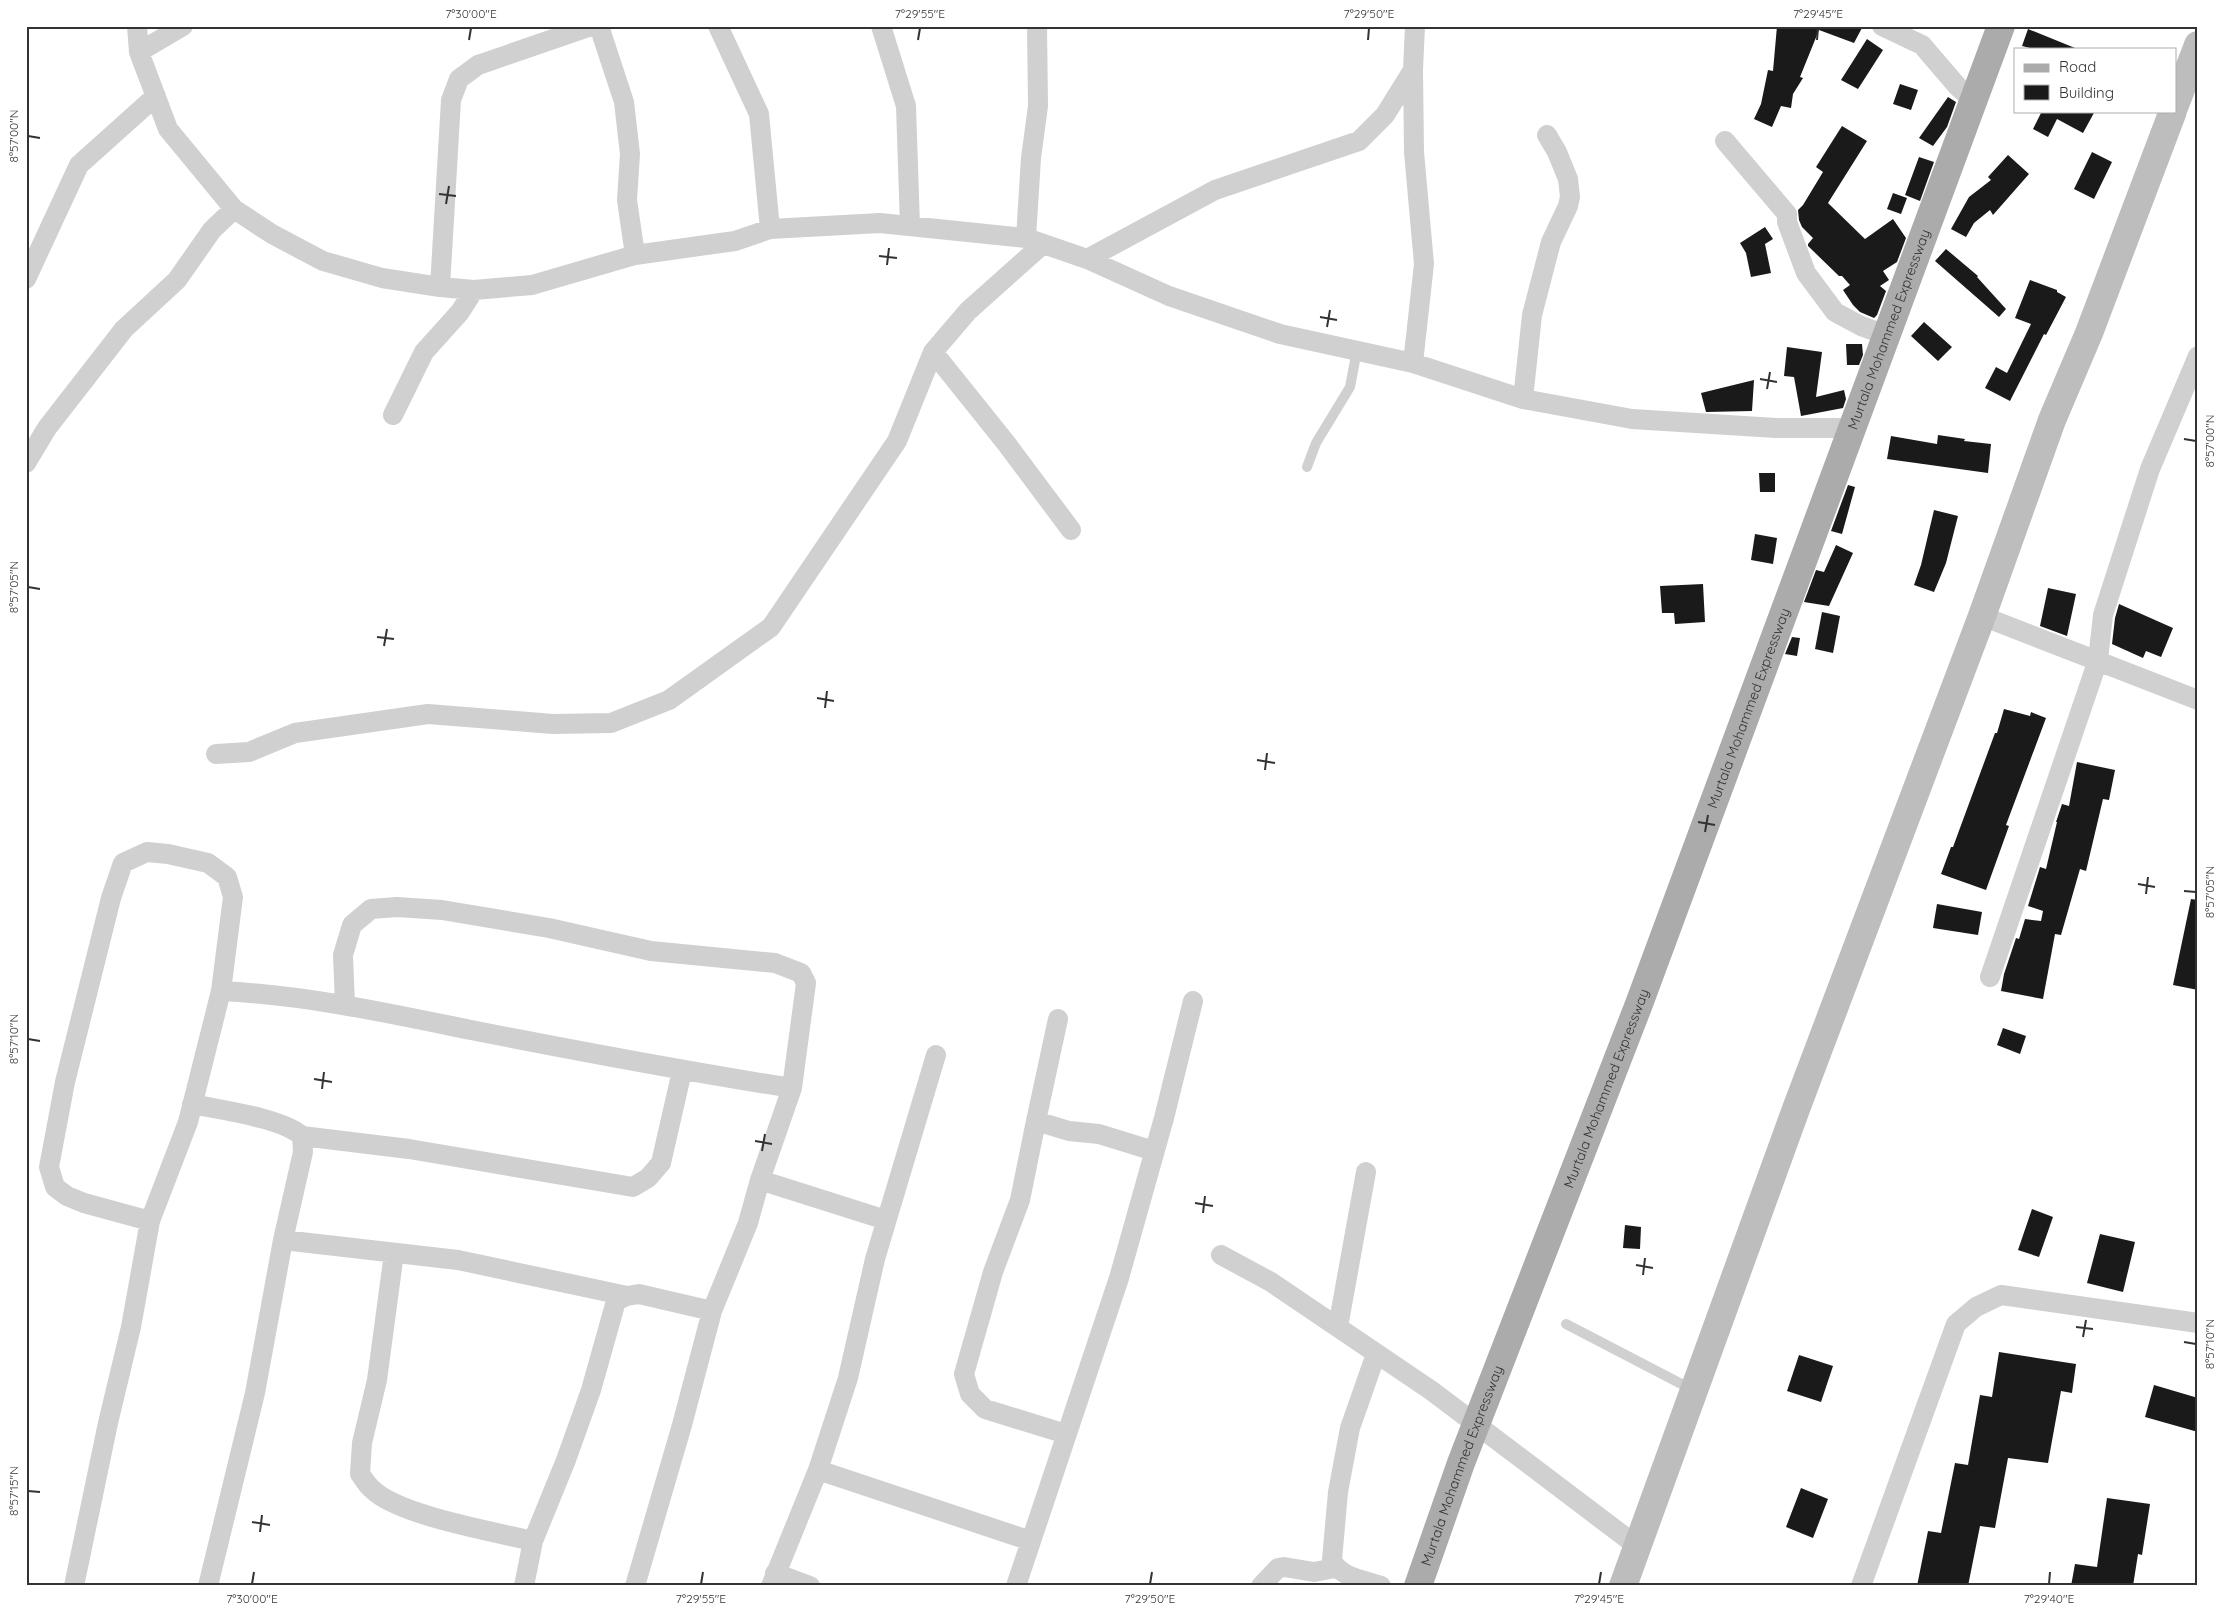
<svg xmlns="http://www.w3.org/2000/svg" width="2224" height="1612" viewBox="0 0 2224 1612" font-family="Quicksand,sans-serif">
	<rect width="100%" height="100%" fill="#fff"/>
	<path fill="#1a1a1a" d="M1777 26H1863L1854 43 1819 30 1800 77 1803 78 1793 94 1791 108 1781 106 1772 127 1754 119 1761 104 1768 70 1773 71Z
		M2028 29 2075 48V49H2034L2022 46Z
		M1867 39 1883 50 1858 89 1841 80Z
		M1900 84 1918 90 1911 110 1893 104Z
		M1948 97 1956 102 1947 127 1933 146 1919 138Z
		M2042 111H2095L2083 133 2057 119 2048 137 2033 129Z
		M1842 126 1867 141 1828 203 1865 239 1893 219 1906 238 1897 262 1883 271 1889 280 1880 286 1886 291 1877 315 1874 318 1860 312 1853 305 1843 290 1850 285 1842 276H1839L1808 246V244L1813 238 1802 227 1799 220 1798 210 1803 205 1823 172 1816 167Z
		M2092 152 2112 162 2094 199 2074 189Z
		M2008 155 2029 174 1993 215 1990 210 1974 223 1966 237 1951 229 1969 197 1991 180 1988 177Z
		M1919 157 1934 162 1920 201 1905 195Z
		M1893 193 1907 198 1901 214 1887 209Z
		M1765 227 1773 239 1765 244 1771 273 1751 277 1746 253 1740 243Z
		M1946 249 1978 276 1977 277 2006 309 1999 317 1935 261Z
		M2030 280 2057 290V292L2066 297 2046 335 2044 334 2010 401 1985 388 1996 367 2007 373 2031 324 2015 318Z
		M1924 322 1952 347 1938 361 1911 336Z
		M1846 344H1862L1863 355 1859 365H1847Z
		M1787 347 1822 352 1816 397 1844 390 1846 399 1843 408 1801 416 1794 377 1784 376Z
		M1754 380 1752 411 1706 412 1701 393Z
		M1938 435 1965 439 1964 441 1991 444 1988 473 1887 459 1891 436 1937 444Z
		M1759 473H1775V492H1760Z
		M1848 485 1855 487 1842 534 1831 531Z
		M1934 510 1958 516 1946 563 1934 592 1914 585 1921 565Z
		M1755 534 1777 538 1773 564 1751 560Z
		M1836 545 1853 553 1829 606 1804 602 1816 570 1824 572Z
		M1703 584 1705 622 1675 624 1674 613H1662L1660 586Z
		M2048 588 2076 594 2067 636 2040 626Z
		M2119 604 2173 628 2161 657 2146 651 2143 658 2112 644 2115 618Z
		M1822 612 1840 616 1833 653 1815 649Z
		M1792 637 1800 638 1797 656 1785 654Z
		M2004 709 2030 716 2031 712 2046 718 2006 825 2009 826 1986 890 1941 874 1951 847H1953L1995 733H1997Z
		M2077 762 2115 770 2109 800 2103 799 2086 871 2080 869 2061 935 2055 934 2043 999 2001 991 2004 974 2016 938 2019 939 2025 919 2041 921 2043 911 2028 906 2040 867 2046 869 2057 822H2056L2062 804 2069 806Z
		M2191 899 2198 900V990L2173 985Z
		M1937 904 1982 912 1978 935 1933 928Z
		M2003 1028 2026 1036 2020 1054 1997 1045Z
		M2032 1209 2053 1217 2039 1257 2018 1250Z
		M1625 1225 1641 1227 1640 1249 1623 1248Z
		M2100 1234 2135 1242 2123 1292 2087 1283Z
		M1999 1352 2076 1364 2072 1393 2061 1391 2048 1463 2008 1458 1995 1528 1980 1526 1968 1586H1917L1928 1531 1941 1533 1955 1463 1968 1465 1980 1395 1992 1397Z
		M1799 1355 1833 1366 1821 1402 1787 1391Z
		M2154 1385 2198 1398V1432L2145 1417Z
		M1801 1488 1828 1499 1813 1538 1786 1527Z
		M2107 1498 2150 1504 2142 1555 2138 1554 2133 1586H2071L2075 1564 2097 1567Z"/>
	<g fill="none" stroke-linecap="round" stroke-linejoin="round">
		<path stroke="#d0d0d0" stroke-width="10" d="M1307 467 1316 443 1350 387 1357 350
			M1566 1324 1693 1390"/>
		<path stroke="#d0d0d0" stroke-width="20" d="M137 26 139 52 168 129 234 209 272 234 323 261 382 278 440 287 474 290 532 285 635 255 735 241 770 229 880 223 1026 238 1087 259 1169 296 1280 334 1413 363 1523 399 1632 419 1776 428H1852
			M599 26 624 102 630 154 627 200 635 255
			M718 26 759 114 770 229
			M881 26 906 106 910 226
			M1882 26 1922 45 1958 87 1973 100
			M139 52 183 26
			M1725 141 1787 214V222L1806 273 1835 312 1861 326 1886 335
			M1026 238 1031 158 1038 106 1037 26
			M1087 259 1215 190 1359 141 1385 115 1413 70
			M26 279 79 165 156 96
			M440 287 451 100 459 79 478 65 591 26
			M933 352 1006 443 1071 530
			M1413 363 1424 264 1414 152 1413 70 1415 26
			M1523 399 1532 315 1551 242 1568 206 1570 197 1568 179 1557 152 1547 135
			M393 415 424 352 460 312 474 290
			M26 463 47 428 124 329 177 280 212 230 234 209
			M1982 616 2198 700
			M216 754 249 752 295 733 428 714 553 724 611 723 669 700 771 627 897 441 933 352 968 311 1043 244
			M1990 977 2098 660 2103 615 2150 469 2198 356
			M221 991C306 995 388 1013 471 1030 578 1051 684 1071 792 1088
			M345 1005 343 955 352 925 371 909 397 907 442 910 549 928 651 951 775 963 801 973 806 983 792 1088 760 1180 748 1223 712 1311 682 1425 635 1586
			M192 1104C221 1110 282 1118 302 1136L303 1152 283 1240 255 1393 208 1586
			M1036 1121 1058 1019
			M302 1136 409 1149 633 1187 648 1178 661 1163 682 1071
			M760 1180 886 1220
			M283 1240 458 1260 627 1296
			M394 1253 377 1380 362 1443 360 1474C364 1479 367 1485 372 1489 397 1515 495 1532 533 1541
			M1221 1255 1271 1282 1432 1391 1637 1546
			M1338 1327 1366 1172
			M1376 1354 1350 1428 1338 1492 1332 1560C1339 1577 1364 1580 1381 1586
			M1066 1434 985 1409 970 1394 964 1374 993 1272 1020 1200 1036 1121 1069 1131 1099 1134 1154 1151
			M818 1470 1031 1541
			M775 1573 810 1586
			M74 1586 108 1423 131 1327 150 1221 188 1122 221 991 233 897 227 877 208 863 168 854 147 852 123 863 111 898 65 1082 49 1167 55 1187 67 1196 84 1203 150 1221
			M524 1586 533 1541 566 1460 591 1390 616 1301 627 1296 639 1294 712 1311
			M771 1586 818 1470 848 1378 875 1259 936 1055
			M1016 1586 1119 1278 1164 1118 1193 1001
			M1261 1586 1278 1568 1284 1567 1314 1572 1335 1568
			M1861 1586 1956 1324 1976 1307 2001 1295 2198 1323"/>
		<path stroke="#bdbdbd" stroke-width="28" d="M2175 105 2198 45
			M1623 1586 1796 1109 1982 616 2052 420 2089 333 2173 111"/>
		<path stroke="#ababab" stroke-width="28" id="s1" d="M1418 1586 1461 1463 1639 1004 2001 26"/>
	</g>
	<path fill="none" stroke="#333" stroke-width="2" d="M469 40 471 28M918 40 920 28M1368 40 1369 28M1817 40 1818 28M28 136 40 138M439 194 456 196M446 204 449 186M879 256 897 258M887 265 889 248M1320 317 1337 320M1327 327 1330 310M1760 379 1777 382M1767 389 1770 372M2184 439 2196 441M28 587 40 589M377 637 394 639M384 646 387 629M817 698 834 701M825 708 827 691M1257 760 1275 763M1265 770 1267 753M1698 822 1715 825M1705 832 1708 815M2138 884 2155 887M2184 891 2196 892M2146 894 2148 877M28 1039 40 1041M314 1079 332 1082M322 1089 324 1072M755 1141 772 1144M762 1151 765 1134M1195 1203 1213 1206M1203 1213 1205 1196M1636 1265 1653 1268M1643 1275 1645 1258M2076 1327 2093 1329M2083 1337 2086 1320M2184 1342 2196 1344M28 1491 40 1492M252 1522 270 1525M260 1532 262 1515M252 1584 254 1572M701 1584 703 1572M1150 1584 1152 1572M1599 1584 1601 1572M2049 1584 2050 1572"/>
	<g text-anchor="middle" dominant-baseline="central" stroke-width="5" stroke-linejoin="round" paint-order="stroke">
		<g font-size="14" fill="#333" stroke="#fff">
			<text stroke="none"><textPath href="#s1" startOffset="1342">Murtala Mohammed Expressway</textPath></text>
			<text stroke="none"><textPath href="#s1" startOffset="938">Murtala Mohammed Expressway</textPath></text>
			<text stroke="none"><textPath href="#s1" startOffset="532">Murtala Mohammed Expressway</textPath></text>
			<text stroke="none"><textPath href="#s1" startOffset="128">Murtala Mohammed Expressway</textPath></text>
		</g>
	</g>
	<rect width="2224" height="1612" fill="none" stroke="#ffffff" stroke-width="55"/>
	<rect x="2014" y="48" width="162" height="65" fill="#ffffff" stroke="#adadad"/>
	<rect x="2024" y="64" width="25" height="8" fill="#ababab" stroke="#adadad"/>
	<text x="2059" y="72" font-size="15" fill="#333333">Road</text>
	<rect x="2024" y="85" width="25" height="15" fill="#1a1a1a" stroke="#adadad"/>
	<text x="2059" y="98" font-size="15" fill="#333333">Building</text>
	<rect x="28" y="28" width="2168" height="1556" fill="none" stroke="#333" stroke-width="2"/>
	<g font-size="12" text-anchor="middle" fill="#333">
		<text x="471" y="18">7°30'00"E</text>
		<text x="920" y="18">7°29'55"E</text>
		<text x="1369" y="18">7°29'50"E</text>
		<text x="1818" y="18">7°29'45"E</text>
		<text transform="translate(14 136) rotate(-90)" y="4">8°57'00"N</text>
		<text transform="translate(2210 441) rotate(-90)" y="4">8°57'00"N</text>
		<text transform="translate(14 587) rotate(-90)" y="4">8°57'05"N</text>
		<text transform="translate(2210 892) rotate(-90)" y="4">8°57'05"N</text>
		<text transform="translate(14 1039) rotate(-90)" y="4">8°57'10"N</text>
		<text transform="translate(2210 1344) rotate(-90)" y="4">8°57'10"N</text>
		<text transform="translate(14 1491) rotate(-90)" y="4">8°57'15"N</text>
		<text x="252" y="1603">7°30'00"E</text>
		<text x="701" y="1603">7°29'55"E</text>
		<text x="1150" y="1603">7°29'50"E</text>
		<text x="1599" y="1603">7°29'45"E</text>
		<text x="2049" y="1603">7°29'40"E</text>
	</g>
</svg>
